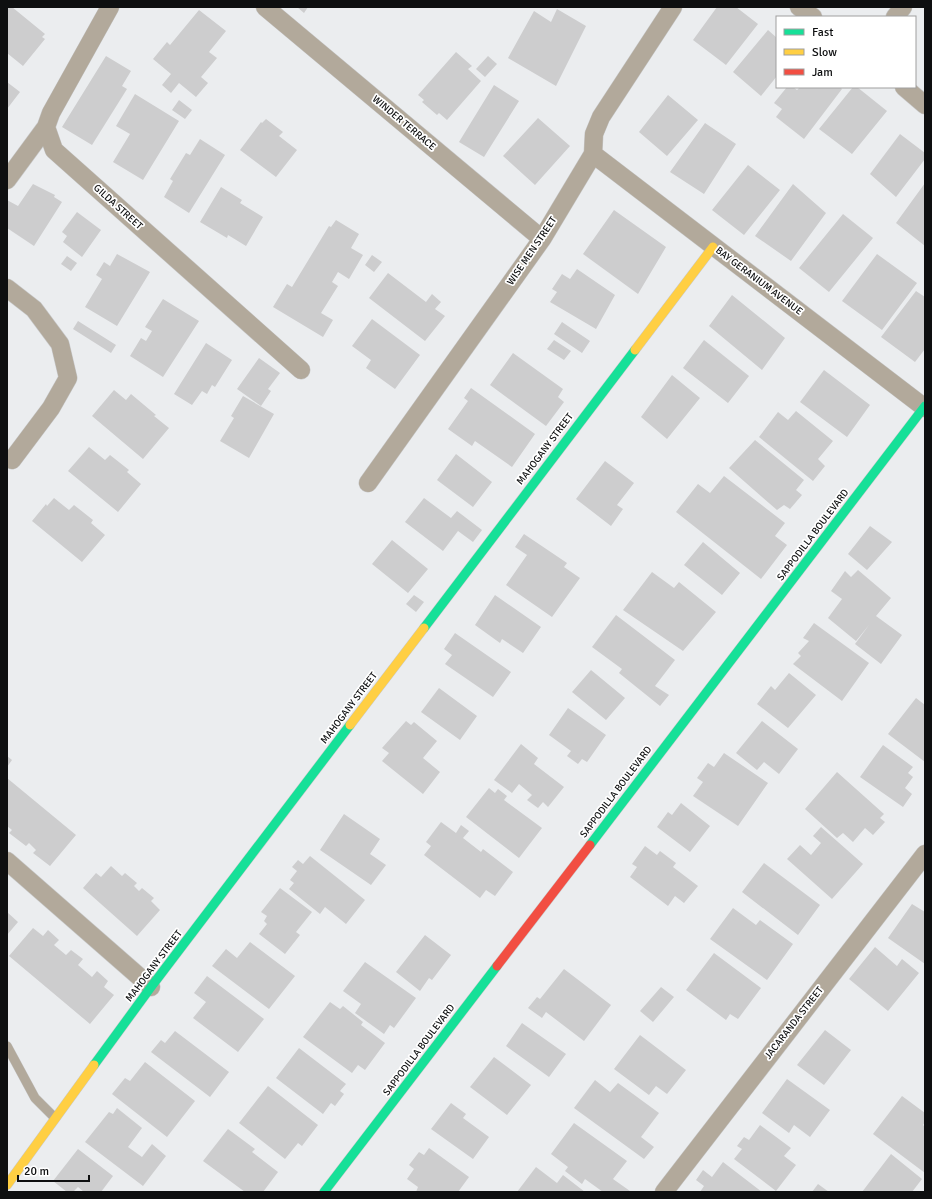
<svg xmlns="http://www.w3.org/2000/svg" width="932" height="1199" viewBox="0 0 932 1199" font-family="Signika,sans-serif">
	<rect width="100%" height="100%" fill="#ebedef"/>
	<path fill="#cdcdce" d="M7 7H12L45 34 42 37 45 39 23 66 7 53Z
		M297 7H308L304 13Z
		M717 7H736L758 24 726 65 693 40Z
		M557 9 586 26 556 86 508 58 534 11 551 22Z
		M199 10 226 31 209 52 217 58 201 77 208 83 196 97 179 83 171 93 162 85 171 74 153 59 167 42 170 45Z
		M768 30 777 38V76L761 96 733 72Z
		M456 52 472 66 468 69 481 81 447 120 439 113 437 115 422 102 424 100 418 95Z
		M106 56 131 71 122 86 127 89 92 145 62 127Z
		M488 56 497 64 485 77 476 69Z
		M7 82 20 92 7 109Z
		M494 85 519 101 484 157 459 142Z
		M787 87H793L797 90 800 87H840L842 89 804 139 776 117 782 109 774 103Z
		M853 87H857L887 111 852 154 819 129Z
		M135 94 179 121 143 180 113 162 130 134 116 126Z
		M668 95 698 120 667 156 639 132Z
		M179 100 192 110 185 119 172 110Z
		M538 118 570 146 535 185 503 156Z
		M266 119 283 132 279 136 297 150 276 177 240 150 261 122 262 123Z
		M705 123 736 144 704 194 670 172Z
		M900 134 925 153V159L896 197 870 174Z
		M200 139 225 155 189 213 164 197 173 181 170 179 186 153 190 155Z
		M748 165 780 190 744 235 712 210Z
		M925 183V246L896 223Z
		M33 184 55 195 54 197 62 202 34 246 7 228V200L18 206Z
		M793 184 826 213 791 261 755 236Z
		M221 187 242 200 240 203 263 217 246 246 228 235 227 238 200 222Z
		M614 210 666 247 638 294 583 254Z
		M77 212 101 230 82 257 63 242 67 236 62 232Z
		M843 214 873 238 829 292 799 268Z
		M336 220 359 234 351 248 363 255 349 279 338 272 332 282 338 286 321 313 333 320 323 337 273 307 287 284 292 287 329 226 331 227Z
		M117 254 150 272 117 326 85 307 102 279 96 275 104 262 110 266Z
		M877 254 917 283 882 330 842 301Z
		M372 255 382 262 374 272 365 265Z
		M67 256 77 263 71 271 61 264Z
		M577 269 615 295 596 329 550 302 557 292 552 289 562 274 570 279Z
		M388 273 426 302 432 294 441 302 435 309 445 316 425 341 369 298Z
		M916 291 925 297V349L915 362 881 337Z
		M732 295 785 338 762 370 709 326Z
		M163 299 199 321 163 377 130 356 141 338 146 341 152 331 145 327Z
		M372 319 420 355 395 389 366 368 371 360 352 346Z
		M78 321 116 345 111 353 73 329Z
		M562 322 590 341 582 353 554 334Z
		M554 340 571 351 564 360 547 349Z
		M704 340 749 376 728 403 683 368Z
		M206 343 232 360 215 387 212 385 207 394 202 391 192 405 174 394Z
		M513 353 563 389 558 397 564 402 546 426 490 385Z
		M259 358 280 373 268 389 271 391 261 406 237 389Z
		M824 370 870 405 847 437 800 402Z
		M672 375 700 398 667 439 641 417Z
		M471 388 535 434 512 467 475 441 472 446 448 429 468 401 464 398Z
		M114 390 126 400 131 394 156 415 154 416 169 428 143 459 92 416Z
		M243 396 274 414 249 458 220 441 234 418 231 416Z
		M796 411 833 441 818 459 825 466 813 481 759 437 778 412 788 420Z
		M755 440 804 480 796 490 802 495 790 509 784 505 777 510 729 468Z
		M89 447 105 460 110 455 129 470 127 472 141 484 118 512 68 471Z
		M456 454 492 482 473 507 437 480Z
		M605 461 634 483 617 505 623 509 611 526 576 499Z
		M724 476 785 523 775 536 787 545 761 579 676 512 698 484 710 493Z
		M54 498 69 510 74 505 93 520 91 523 105 535 82 562 32 521 46 504 47 506Z
		M424 498 451 518 457 511 482 530 473 542 458 531 443 551 405 522Z
		M870 526 892 542 867 570 848 554Z
		M524 534 567 563 564 567 580 578 552 617 506 585 527 555 515 547Z
		M392 540 428 569 408 593 372 564Z
		M703 542 740 573 722 595 684 565Z
		M858 570 891 598 876 616 902 635 881 664 855 644 869 625 856 641 828 618 842 599 831 591 845 571 851 577Z
		M652 572 674 588 679 582 716 612 683 651 623 610Z
		M414 595 424 602 416 612 406 604Z
		M495 595 541 627 523 653 502 639 500 643 475 625Z
		M616 615 675 660 655 686 669 695 660 706 619 673 622 669 592 647Z
		M814 623 869 663 842 701 793 664 801 656 798 653 809 641 803 638Z
		M455 633 511 672 493 697 445 664 452 655 444 649Z
		M591 670 625 698 606 720 572 692Z
		M789 673 816 695 788 728 757 704 771 686 775 690Z
		M439 688 477 716 460 740 421 712Z
		M916 698 925 705V762L888 734Z
		M568 708 606 735 587 762 582 759 578 764 567 756 571 751 549 735Z
		M406 721 411 725 414 722 437 741 423 758 440 772 423 794 382 761 389 753 382 748Z
		M762 721 798 749 779 774 764 762 757 770 736 753Z
		M521 744 538 758 534 764 564 787 548 807 543 802 538 808 527 800 532 795 519 784 512 793 494 780Z
		M883 745 913 767 908 773 913 777 905 788 912 794 903 807 860 777Z
		M724 753 768 783 738 826 693 796 703 782 697 778 708 763 714 767Z
		M7 756 12 760 7 767Z
		M837 772 884 814 880 818 885 822 873 835 865 828 853 842 843 833 837 838 805 809Z
		M7 778 76 835 50 866 33 853 36 850 29 843 26 846 9 833 12 830 7 826Z
		M489 788 495 793 498 789 507 796 504 800 542 828 519 858 466 817Z
		M681 803 710 826 690 852 657 827 668 812 672 815Z
		M344 814 380 839 370 854 386 865 371 885 320 850Z
		M441 822 456 833 461 825 469 831 463 838 481 852 483 849 513 872 495 896 486 890 480 898 424 855 431 846 426 842Z
		M821 827 863 864 832 899 787 859 800 845 811 855 821 843 813 836Z
		M645 846 657 855 660 851 676 863 673 867 698 886 684 903 675 896 668 906 630 877 637 867 632 864Z
		M310 856 365 900 346 924 325 907 320 914 289 889 294 883 290 880 297 871 292 867 298 860 303 864Z
		M764 863 820 905 798 935 742 892Z
		M111 866 122 876 125 873 137 883 134 886 139 891 142 888 154 898 151 901 160 910 137 936 83 888 96 873 101 877Z
		M280 888 312 912 296 932 300 935 285 954 259 934 267 924 264 921 267 916 261 912Z
		M912 904 925 912V964L888 938Z
		M733 908 756 925 760 920 793 944 767 980 710 939Z
		M7 912 18 922 7 935Z
		M33 928 43 936 48 930 59 940 54 945 66 955 71 950 83 959 78 965 92 977 97 971 108 981 104 987 114 995 90 1024 9 956Z
		M425 935 451 955 432 980 429 978 420 991 396 972Z
		M250 942 295 976 269 1009 212 966 226 949 237 958Z
		M875 947 897 966 902 959 919 973 888 1011 849 979Z
		M714 953 761 988 738 1019 730 1014 726 1020 686 990Z
		M365 962 416 998 394 1028 390 1025 384 1034 355 1013 361 1004 343 991Z
		M564 969 611 1005 584 1041 546 1012 542 1018 528 1008 537 997 540 999Z
		M207 976 264 1019 238 1052 193 1018 206 1002 194 993Z
		M661 987 674 997 653 1022 640 1011Z
		M330 1002 340 1009 343 1006 363 1022 361 1025 385 1043 365 1070 358 1065 352 1073 303 1037Z
		M522 1023 566 1054 549 1077 506 1046Z
		M825 1030 851 1050 824 1085 797 1065Z
		M175 1031 229 1072 210 1097 151 1052 161 1040 165 1043Z
		M640 1035 686 1070 667 1094 656 1086 649 1095 614 1069Z
		M299 1048 346 1084 340 1091 344 1094 335 1106 331 1103 323 1114 276 1078Z
		M494 1057 531 1085 507 1115 470 1087Z
		M145 1062 195 1101 167 1137 112 1094 125 1078 130 1081Z
		M787 1079 830 1110 810 1137 794 1125 789 1133 762 1113Z
		M595 1080 610 1092 618 1083 659 1113 641 1137 654 1147 644 1159 574 1108Z
		M268 1086 318 1125 302 1146 298 1143 285 1159 239 1123Z
		M902 1096 925 1113V1122L923 1125 925 1127V1173L873 1134Z
		M451 1103 466 1114 463 1118 489 1137 473 1159 431 1129Z
		M117 1108 142 1128 128 1147 142 1157 152 1144 166 1156 143 1186 85 1142 109 1112 113 1114Z
		M574 1123 627 1161 613 1179 630 1191 629 1192H603L585 1179 582 1184 565 1171 568 1167 551 1154Z
		M760 1125 791 1148 784 1156 796 1165 776 1191 734 1159 742 1149 737 1146 744 1137 749 1140Z
		M228 1129 255 1149 252 1152 278 1172 263 1192H245L203 1161Z
		M429 1148 469 1177 458 1192H416L418 1187 407 1179 414 1169 409 1165 419 1152 424 1155Z
		M78 1149 113 1176 101 1192H84L78 1187 73 1192H67L53 1181Z
		M891 1154 922 1179 912 1192H862Z
		M723 1162 762 1192H700L704 1186 696 1180 703 1170 712 1177Z
		M536 1167 557 1183 563 1175 585 1192H517Z
		M818 1184 829 1192H812Z"/>
	<g fill="none" stroke-linecap="round" stroke-linejoin="round">
		<g stroke="#c8c9ca" stroke-width="10">
			<path id="lane" d="M7 1046 35 1098 55 1118"/>
		</g>
		<g stroke="#c8c9ca" stroke-width="19">
			<path id="street" d="M110 7 51 113 46 127 54 150 301 370
				M265 7 542 239
				M799 7 813 17
				M895 17 903 7
				M904 87 925 105
				M593 154 925 408
				M7 180 46 127
				M7 288 34 309 60 344 68 378 51 408 12 460
				M368 483 542 239 593 154 594 134 601 117 673 7
				M7 861 151 987
				M664 1192 925 854"/>
		</g>
		<g stroke="#c8c9ca" stroke-width="10">
			<path id="fast" d="M424 628 635 350
				M590 845 925 406
				M94 1065 151 987 350 725
				M324 1192 497 966"/>
		</g>
		<g stroke="#c8c9ca" stroke-width="10">
			<path id="slow" d="M635 350 713 247
				M350 725 424 628
				M7 1185 94 1065"/>
		</g>
		<g stroke="#c8c9ca" stroke-width="10">
			<path id="jam" d="M497 966 590 845"/>
		</g>
		<use href="#lane" stroke="#b2a99b" stroke-width="9"/>
		<use href="#street" stroke="#b2a99b" stroke-width="18"/>
		<use href="#fast" stroke="#16e098" stroke-width="9"/>
		<use href="#slow" stroke="#ffcf43" stroke-width="9"/>
		<use href="#jam" stroke="#f24e42" stroke-width="9"/>
	</g>
	<g text-anchor="middle" dominant-baseline="central" stroke-width="3.5" stroke-linejoin="round" paint-order="stroke">
		<g font-size="10" fill="#0e0f10" stroke="#fff">
			<text transform="translate(404 123) rotate(40)">WINDER TERRACE</text>
			<text transform="translate(118 207) rotate(42)">GILDA STREET</text>
			<text transform="translate(532 251) rotate(-56)">WISE MEN STREET</text>
			<text transform="translate(759 281) rotate(37)">BAY GERANIUM AVENUE</text>
			<text transform="translate(545 449) rotate(-53)">MAHOGANY STREET</text>
			<text transform="translate(813 535) rotate(-53)">SAPPODILLA BOULEVARD</text>
			<text transform="translate(349 708) rotate(-53)">MAHOGANY STREET</text>
			<text transform="translate(616 792) rotate(-53)">SAPPODILLA BOULEVARD</text>
			<text transform="translate(154 966) rotate(-53)">MAHOGANY STREET</text>
			<text transform="translate(794 1023) rotate(-52)">JACARANDA STREET</text>
			<text transform="translate(419 1050) rotate(-53)">SAPPODILLA BOULEVARD</text>
		</g>
	</g>
	<rect width="932" height="1199" fill="none" stroke="#0e0f10" stroke-width="16"/>
	<rect x="776" y="16" width="140" height="72" fill="#ffffff" stroke="#9f9f9f"/>
	<rect x="784" y="29" width="20" height="6" fill="#16e098" stroke="#9f9f9f"/>
	<text x="812" y="36" font-size="12" fill="#0e0f10">Fast</text>
	<rect x="784" y="49" width="20" height="6" fill="#ffcf43" stroke="#9f9f9f"/>
	<text x="812" y="56" font-size="12" fill="#0e0f10">Slow</text>
	<rect x="784" y="69" width="20" height="6" fill="#f24e42" stroke="#9f9f9f"/>
	<text x="812" y="76" font-size="12" fill="#0e0f10">Jam</text>
	<path d="M18 1175v6h71v-6" fill="none" stroke="#0e0f10" stroke-width="2"/>
	<text x="24" y="1175" font-size="12" fill="#0e0f10" stroke="#ffffff" stroke-width="3" paint-order="stroke">20 m</text>
</svg>
